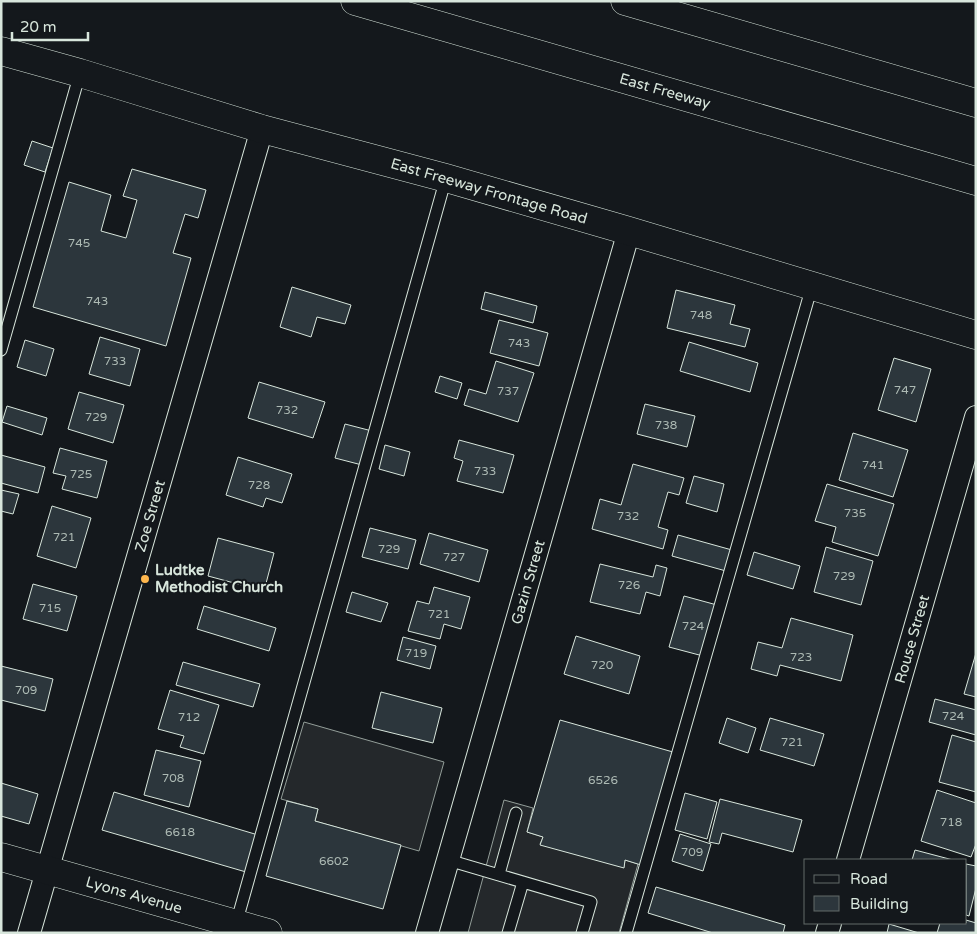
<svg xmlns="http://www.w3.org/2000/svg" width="977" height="934" viewBox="0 0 977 934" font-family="'Varela Round',sans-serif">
	<rect width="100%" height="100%" fill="#14181c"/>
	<path fill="#24282b" stroke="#939e99" d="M304 722 444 762 419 851 315 821 318 809 281 799Z
		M504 800 533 808 527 832 543 837 540 844 624 867 625 860 638 864 619 933H468Z"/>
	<path fill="#2c363c" stroke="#d8e6dc" d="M32 141 53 148 45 172 24 165Z
		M132 169 206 190 198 218 185 214 173 253 191 258 166 346 33 307 69 182 111 195 101 231 126 238 137 200 123 196Z
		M292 287 351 305 345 324 317 317 311 337 280 327Z
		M676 290 735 305 730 324 750 329 745 347 667 328Z
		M485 292 537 306 533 323 481 309Z
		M499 320 548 333 539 366 490 353Z
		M100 337 140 349 130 386 89 374Z
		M25 340 54 349 46 376 17 367Z
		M689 342 758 363 750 392 680 371Z
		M894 358 931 369 916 422 878 410Z
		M496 361 534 373 518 422 464 405 469 389 486 394Z
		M440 376 462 383 457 399 435 392Z
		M259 382 325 402 313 438 248 418Z
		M79 392 124 405 113 443 68 429Z
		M645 404 695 416 687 447 637 434Z
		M7 406 47 418 42 435 2 422Z
		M345 424 372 431 362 465 335 458Z
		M853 433 908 450 893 497 839 480Z
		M459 440 514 455 503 493 457 481 463 461 454 458Z
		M385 445 410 452 404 476 379 469Z
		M60 448 107 461 97 498 62 489 66 476 53 473Z
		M1 455 45 467 38 493 1 483Z
		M238 457 292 474 282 503 266 498 263 507 226 495Z
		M633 464 684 478 679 495 668 492 658 527 668 530 663 549 592 529 600 499 621 505Z
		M694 476 724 484 717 512 686 503Z
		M827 484 894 504 878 556 832 542 836 527 815 521Z
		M1 490 19 494 13 514 1 511Z
		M52 506 91 518 76 568 37 556Z
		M370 528 416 540 408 569 362 557Z
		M429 533 488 550 479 582 420 564Z
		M678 535 732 550 726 571 672 556Z
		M218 538 274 553 264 591 208 576Z
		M826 547 873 561 861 605 814 592Z
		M754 552 800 566 793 589 747 575Z
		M600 564 653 577 656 565 667 568 660 596 646 592 640 614 590 602Z
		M33 584 77 596 67 631 23 619Z
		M434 587 470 597 461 629 444 624 440 639 408 631 417 601 429 604Z
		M352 592 388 603 381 622 346 612Z
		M684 596 717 605 703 656 669 647Z
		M204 606 276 628 269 651 197 629Z
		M791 618 853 635 841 681 780 665 777 676 751 669 758 642 782 648Z
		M576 636 640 656 629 694 564 674Z
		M403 637 436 646 430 669 397 660Z
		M976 653V697L964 694Z
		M183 662 260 684 253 707 176 685Z
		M1 666 53 679 45 711 1 700Z
		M170 690 219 705 204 754 180 747 184 736 158 729Z
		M381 692 442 708 433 743 372 728Z
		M935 699 976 710V735L929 722Z
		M727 718 756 728 748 753 719 743Z
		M770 718 824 734 814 766 760 750Z
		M560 720 673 752 641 865 625 860 624 868 540 845 543 837 527 832Z
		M952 735 976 742V792L939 782Z
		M156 750 201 761 189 807 144 795Z
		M1 783 38 794 29 824 1 816Z
		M937 790 976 803V844L971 857 921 841Z
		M114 792 258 835 246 872 102 830Z
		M685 793 717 802 707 839 675 830Z
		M720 799 802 820 793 852 722 833 719 844 709 842Z
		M287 801 318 809 315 821 401 845 383 909 266 876Z
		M680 834 711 844 703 871 672 861Z
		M915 850 953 860H912Z
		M966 864 976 866V888L969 916 966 915Z
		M656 887 785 925 783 933H713L648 913Z
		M966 920 976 923V933H937L940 923H966Z
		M889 924 919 933H887Z"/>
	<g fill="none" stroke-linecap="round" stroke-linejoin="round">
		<g stroke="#d8e6dc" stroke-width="13">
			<path id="service" d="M1 350 80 73
				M448 860 591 902 582 933
				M499 874 516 813
				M236 924 446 178
				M508 933 523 882
				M626 933 812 286"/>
		</g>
		<g stroke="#d8e6dc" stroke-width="24">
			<path id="minor" d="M848 860 976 417
				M29 933 262 129
				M427 933 629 231
				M827 933 830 923"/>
		</g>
		<g stroke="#d8e6dc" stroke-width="29">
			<path id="tertiary" d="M1 857 268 933"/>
		</g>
		<g stroke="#d8e6dc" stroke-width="29">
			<path id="secondary" d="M1 51 80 73 262 129 446 178 629 231 976 335"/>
		</g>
		<g stroke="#d8e6dc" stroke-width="29">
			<path id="motorway" d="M355 1 976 181
				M625 1 976 103"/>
		</g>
		<use href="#service" stroke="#14181c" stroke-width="11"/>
		<use href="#minor" stroke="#14181c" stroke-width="22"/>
		<use href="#tertiary" stroke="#14181c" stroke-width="28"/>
		<use href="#secondary" stroke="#14181c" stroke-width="28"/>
		<use href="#motorway" stroke="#14181c" stroke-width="28"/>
	</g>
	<circle fill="#ffb74d" stroke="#14181c" stroke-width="2" cx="145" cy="579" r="5"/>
	<g text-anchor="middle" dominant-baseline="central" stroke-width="4" stroke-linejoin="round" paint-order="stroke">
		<g font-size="12" fill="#adbab4">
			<text x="79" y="243">745</text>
			<text x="97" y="301">743</text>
			<text x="701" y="315">748</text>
			<text x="519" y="343">743</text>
			<text x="115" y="361">733</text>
			<text x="905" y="390">747</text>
			<text x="508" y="391">737</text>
			<text x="287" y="410">732</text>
			<text x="96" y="417">729</text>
			<text x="666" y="425">738</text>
			<text x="873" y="465">741</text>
			<text x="485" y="471">733</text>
			<text x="81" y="474">725</text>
			<text x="259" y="485">728</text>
			<text x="855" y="513">735</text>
			<text x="628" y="516">732</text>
			<text x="64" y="537">721</text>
			<text x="389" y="549">729</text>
			<text x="454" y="557">727</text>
			<text x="844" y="576">729</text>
			<text x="629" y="585">726</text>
			<text x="50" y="608">715</text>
			<text x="439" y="614">721</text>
			<text x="693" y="626">724</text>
			<text x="416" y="653">719</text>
			<text x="801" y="657">723</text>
			<text x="602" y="665">720</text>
			<text x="26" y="690">709</text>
			<text x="953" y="716">724</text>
			<text x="189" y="717">712</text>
			<text x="792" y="742">721</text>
			<text x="173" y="778">708</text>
			<text x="603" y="780">6526</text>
			<text x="951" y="822">718</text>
			<text x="180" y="832">6618</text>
			<text x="692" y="852">709</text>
			<text x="334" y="861">6602</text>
		</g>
		<g font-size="15" fill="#d8e6dc" stroke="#14181c">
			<text transform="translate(665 91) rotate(16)">East Freeway</text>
			<text transform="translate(489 191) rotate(16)">East Freeway Frontage Road</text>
			<text transform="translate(150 516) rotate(-74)">Zoe Street</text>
			<text transform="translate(528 582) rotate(-74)">Gazin Street</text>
			<text transform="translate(912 639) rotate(-74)">Rouse Street</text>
			<text transform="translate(134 895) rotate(16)">Lyons Avenue</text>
		</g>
		<g font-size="15" font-weight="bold" fill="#d8e6dc" stroke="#14181c" text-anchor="start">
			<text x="155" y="570">Ludtke<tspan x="155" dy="17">Methodist Church</tspan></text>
		</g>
	</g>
	<rect width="977" height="934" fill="none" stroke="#d8e6dc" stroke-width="5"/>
	<rect x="804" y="859" width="162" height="65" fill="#14181c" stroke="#626a69"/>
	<rect x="814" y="875" width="25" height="8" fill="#14181c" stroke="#626a69"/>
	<text x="850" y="884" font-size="15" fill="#d8e6dc">Road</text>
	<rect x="814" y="896" width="25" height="15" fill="#2c363c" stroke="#626a69"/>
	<text x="850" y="909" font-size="15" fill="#d8e6dc">Building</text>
	<path d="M12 32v8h76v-8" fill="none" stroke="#d8e6dc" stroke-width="2.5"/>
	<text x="20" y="32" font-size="15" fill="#d8e6dc" stroke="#14181c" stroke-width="4" paint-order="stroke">20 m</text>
</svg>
